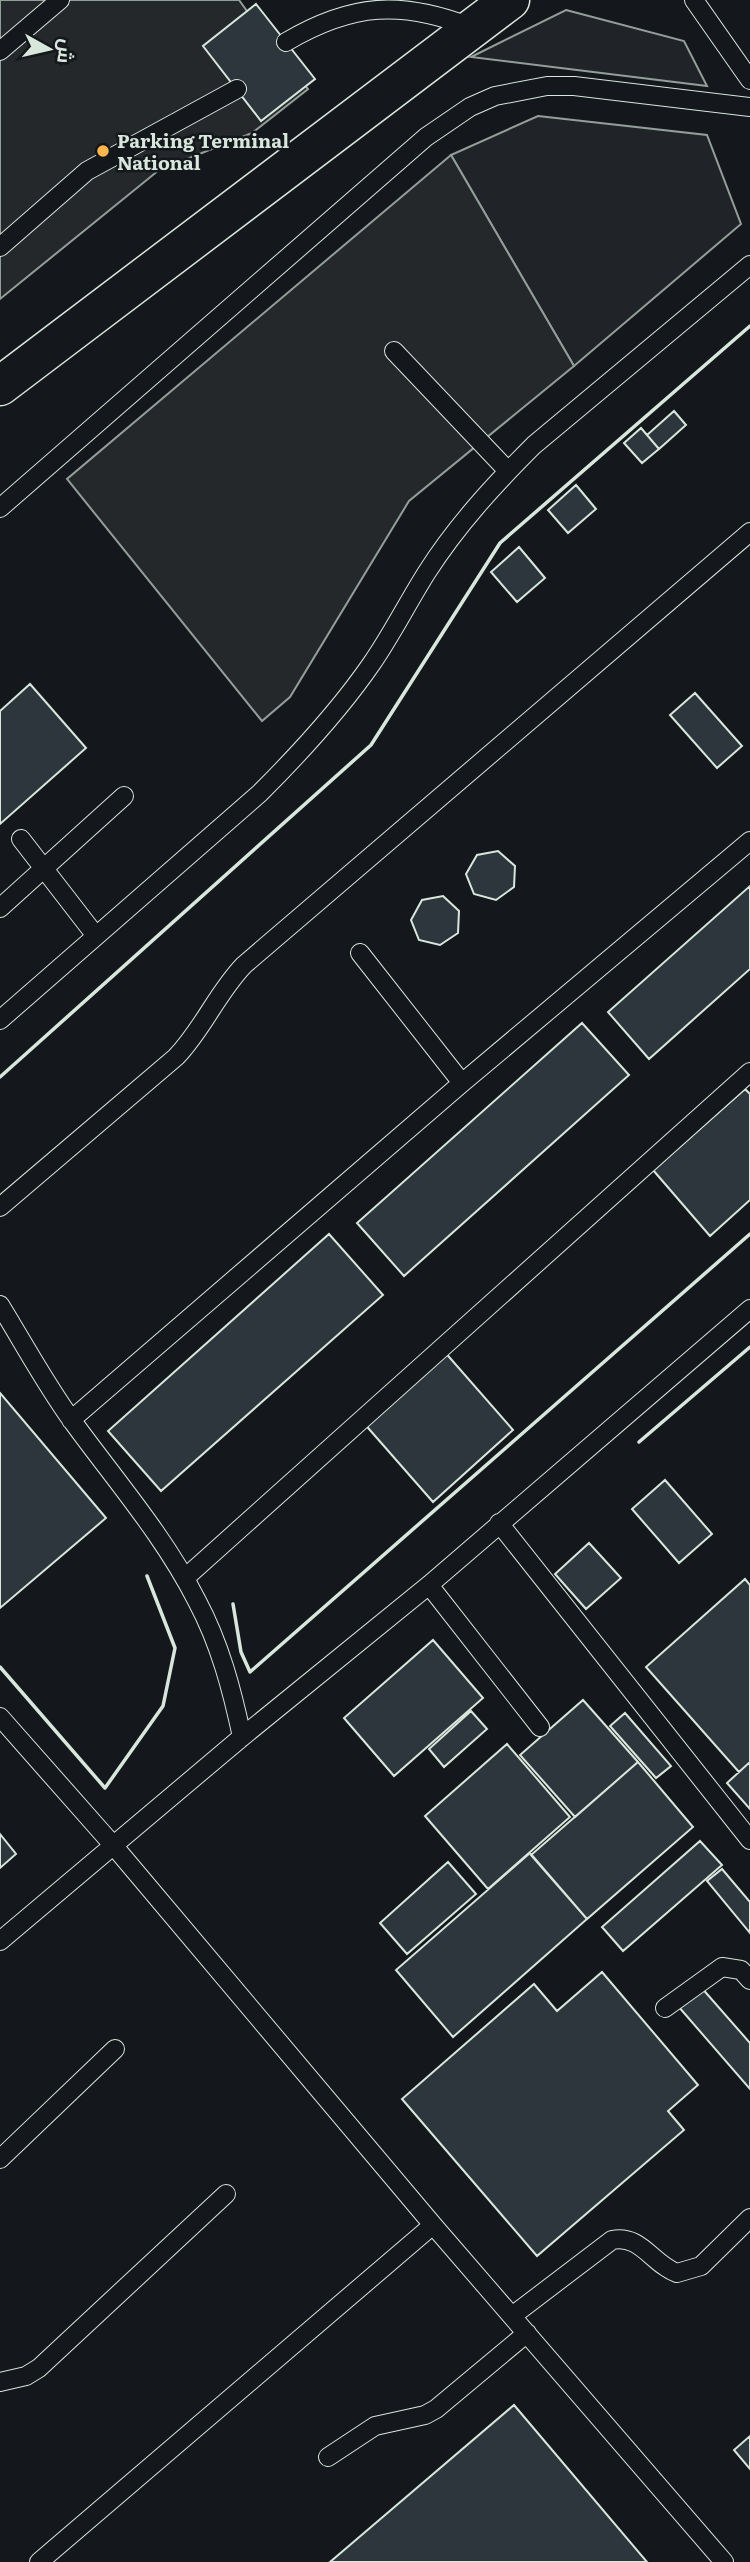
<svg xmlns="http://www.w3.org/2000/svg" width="750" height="2562" viewBox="0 0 750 2562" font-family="Literata,Cairo,serif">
	<rect width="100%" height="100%" fill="#14181c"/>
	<path fill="#202428" stroke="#939e99" stroke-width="2" d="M566 10 684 41 707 86 471 57Z
		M538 116 707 135 741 224 574 366 451 155Z"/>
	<path fill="#24282b" stroke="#939e99" stroke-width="2" d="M0 0H239L275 50 308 89 252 133 159 170 0 299Z
		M451 155 574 366 409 501 290 697 262 721 67 479Z"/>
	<path fill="#2c363c" stroke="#d8e6dc" stroke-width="2" d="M256 4 315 79 261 121 203 46Z
		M674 411 686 425 659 449 647 435Z
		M641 428 659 449 642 463 624 443Z
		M576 485 596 509 568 533 548 510Z
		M519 547 545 578 517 602 491 572Z
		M30 684 86 748 0 824V711Z
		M695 693 742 746 717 768 670 715Z
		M498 851 515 866 514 887 496 900 474 894 466 874 477 855Z
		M750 886V969L649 1059 608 1012Z
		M443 896 459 911 458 933 440 945 419 940 411 920 422 900Z
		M582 1023 629 1075 404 1276 357 1223Z
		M745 1089 750 1094V1200L710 1236 653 1170Z
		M329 1234 383 1295 161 1491 108 1431Z
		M443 1350 513 1430 433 1502 362 1421Z
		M0 1393 106 1518 0 1608Z
		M665 1480 712 1534 679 1563 632 1509Z
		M589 1543 621 1578 586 1609 555 1574Z
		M745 1579 750 1585V1762L739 1772 646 1667Z
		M433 1640 483 1698 394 1776 344 1718Z
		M583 1700 638 1762 575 1817 520 1755Z
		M471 1711 487 1729 444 1767 429 1749Z
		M625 1713 671 1766 656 1778 610 1726Z
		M507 1744 570 1817 488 1889 425 1816Z
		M638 1762 693 1827 587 1919 531 1855Z
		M750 1762V1809L727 1783Z
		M0 1834 16 1854 0 1868Z
		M700 1841 722 1865 623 1951 602 1927Z
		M530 1853 587 1919 453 2037 396 1970Z
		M448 1862 476 1894 407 1954 380 1923Z
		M722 1869 750 1902V1933L707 1881Z
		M602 1972 698 2085 668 2111 684 2130 537 2256 402 2099 534 1984 557 2011Z
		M700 1986 750 2043V2089L678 2006Z
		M514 2405 647 2562H330Z
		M750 2436V2469L734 2450Z"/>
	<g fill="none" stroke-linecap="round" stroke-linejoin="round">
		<g stroke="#d8e6dc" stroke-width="20">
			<path id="lane" d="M694 0 750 80
				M286 42C352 3 402 0 473 28
				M0 51 60 0
				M0 247 87 171 237 89
				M394 351 508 471
				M0 508 426 137 470 107 495 96 547 86H574L750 107
				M21 839 96 936
				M0 908 124 796
				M360 953 462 1083
				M0 1020 260 793C301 752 339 711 372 663 392 634 408 602 427 572 457 525 494 485 534 445L750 265
				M0 1207 176 1057C203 1029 217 993 244 965L750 532
				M0 1305C24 1344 46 1385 73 1422 116 1481 164 1536 197 1601 220 1644 232 1690 242 1737
				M71 1420 462 1083 750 841
				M499 1523 750 1840
				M185 1578 750 1072
				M429 1585 540 1727
				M0 1717 113 1845 433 2225 724 2562
				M0 1941 242 1737 429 1585 750 1309
				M665 2008 722 1967 741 1970 750 1980
				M0 2159 115 2049
				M512 2316 612 2240C641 2234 652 2264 677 2273L701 2266 750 2218
				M0 2382 26 2376 39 2368 226 2194
				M328 2457 375 2426 425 2415 436 2409 527 2333
				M39 2562 433 2225"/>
		</g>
		<g stroke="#d8e6dc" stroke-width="41">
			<path id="secondary" d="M0 386 510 0"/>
		</g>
		<use href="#lane" stroke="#14181c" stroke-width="18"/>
		<use href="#secondary" stroke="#14181c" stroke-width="38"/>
		<path stroke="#d8e6dc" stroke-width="3.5" d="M0 1077 371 745 500 543 750 326
			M639 1442 750 1347
			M233 1604 241 1652 250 1672 750 1234
			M0 1667 105 1788 163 1706 175 1648 147 1576"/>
	</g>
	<circle fill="#ffb74d" stroke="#14181c" stroke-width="2.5" cx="103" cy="151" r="7"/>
	<g text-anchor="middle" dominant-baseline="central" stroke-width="5" stroke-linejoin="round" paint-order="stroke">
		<g font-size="19" font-weight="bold" fill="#d8e6dc" stroke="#14181c" text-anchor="start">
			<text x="117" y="140">Parking Terminal<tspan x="117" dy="22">National</tspan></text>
		</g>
	</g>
	<g transform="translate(49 49) rotate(98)" stroke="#14181c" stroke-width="5" paint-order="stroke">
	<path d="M0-5L12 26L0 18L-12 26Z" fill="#d8e6dc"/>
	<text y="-10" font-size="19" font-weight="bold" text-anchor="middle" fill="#d8e6dc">ش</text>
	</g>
</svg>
